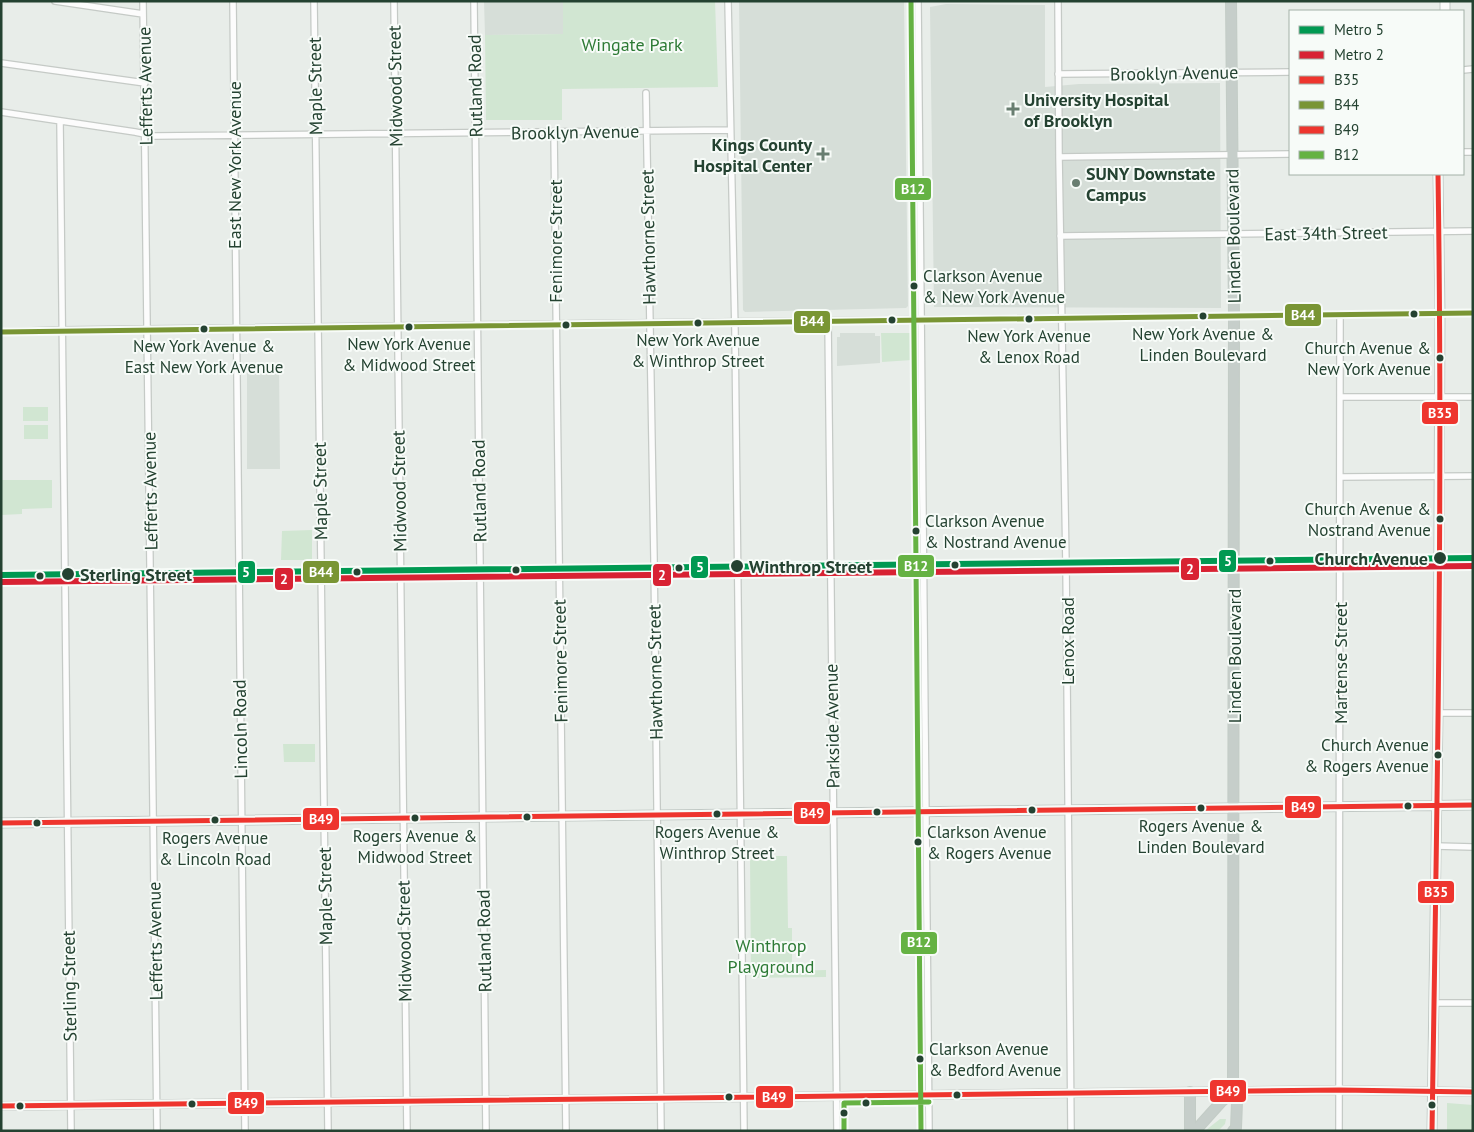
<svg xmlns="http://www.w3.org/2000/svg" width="1474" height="1132" viewBox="0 0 1474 1132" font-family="'PT Sans',sans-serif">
	<rect width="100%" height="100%" fill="#e8ede9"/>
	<path fill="#d6ded8" d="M484 1H563V34L485 35Z
		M739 1H904L908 306 906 308 745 312 743 310Z
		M946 4 1045 5V87L1079 84 1220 83 1221 308 934 307 930 7Z
		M840 333H875V336H880V363L837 366V337H840Z
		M247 365H279L280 469H247Z"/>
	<path fill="#d1e6d2" d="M563 1H715L718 87 562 89V120H486L485 35 563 34Z
		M881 333H912V360L882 362Z
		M23 407H48V421H23Z
		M24 425H48V439H24Z
		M1 480H52V508L22 509V514L1 515Z
		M312 530V560H281L282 531Z
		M283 744H315V762H284Z
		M750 856H787L788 928H792V971L826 970V977L751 978Z
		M1447 1103 1473 1105V1131H1447Z
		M1220 1119H1226L1225 1124 1219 1130H1206Z"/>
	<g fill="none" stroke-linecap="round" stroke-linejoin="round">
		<g stroke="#c5cac6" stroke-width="8">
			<path id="minor" d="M55 1 143 14
				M143 1 157 1131
				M233 1 245 1131
				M314 1 328 1131
				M394 1 407 1131
				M474 1 486 1131
				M728 1 735 332 744 1131
				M918 1 929 1131
				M1058 1 1059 157 1066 564 1071 1131
				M1 63 145 83
				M1463 70 1473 69
				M1058 74 1290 72
				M646 93 654 559 661 1131
				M1 112 135 132 154 136 730 130
				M60 121 71 1131
				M554 132 566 1131
				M1463 152H1473
				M1059 157 1290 154
				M1060 236 1473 231
				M828 321 837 1131
				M1 332 61 330 1473 313
				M1340 397H1473
				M1340 477 1473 476
				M1438 713H1473
				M1436 846 1473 847
				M1434 1003H1473
				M1339 1131 1340 315"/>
		</g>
		<g stroke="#c5cac6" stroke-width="10">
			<path id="tertiary" d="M1 1106 1339 1090 1473 1092"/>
		</g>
		<g stroke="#c1c9c5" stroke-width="11">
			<path id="secondary" d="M1445 1V11
				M1 576 1473 559
				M1 823 1473 805
				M1432 1131 1438 713 1440 314 1438 174"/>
		</g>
		<g stroke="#c3ccc6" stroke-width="12">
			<path id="trunk" d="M1231 1 1234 316 1233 1092 1237 1102 1236 1128 1233 1131
				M1190 1131V1092
				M1195 1131 1222 1101 1233 1092"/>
		</g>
		<use href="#minor" stroke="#fcfcfc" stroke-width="5.5"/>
		<use href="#tertiary" stroke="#fcfcfc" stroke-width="8"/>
		<use href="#secondary" stroke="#fcfcfc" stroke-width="9"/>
		<use href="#trunk" stroke="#c6ceca" stroke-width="10"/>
		<g stroke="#f7fbf8" stroke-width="9">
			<path id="bus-1" d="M1432 1131C1437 812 1443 493 1438 174"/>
		</g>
		<g stroke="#f7fbf8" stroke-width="9">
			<path id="bus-2" d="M1 332 1473 313
				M1 576 1473 559"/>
		</g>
		<g stroke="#f7fbf8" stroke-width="9">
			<path id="bus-3" d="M1 823 1473 805
				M1 1106 1339 1090 1473 1092"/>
		</g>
		<g stroke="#f7fbf8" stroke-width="9">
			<path id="bus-4" d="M911 1 921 1131
				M844 1131V1103L929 1102"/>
		</g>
		<use href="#bus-1" stroke="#ee352e" stroke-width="5"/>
		<use href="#bus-2" stroke="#799534" stroke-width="5"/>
		<use href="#bus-3" stroke="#ee352e" stroke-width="5"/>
		<use href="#bus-4" stroke="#65b243" stroke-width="5"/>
		<g stroke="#f7fbf8" stroke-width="10">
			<path id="metro-1" d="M1 575 1473 558"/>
		</g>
		<g stroke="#f7fbf8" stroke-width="10">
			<path id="metro-2" d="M1 582 1473 566"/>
		</g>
		<use href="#metro-1" stroke="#009952" stroke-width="6"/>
		<use href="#metro-2" stroke="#d82233" stroke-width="6"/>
	</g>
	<g fill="#697e71" stroke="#f7fbf8" stroke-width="2">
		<path d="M1010.5 101.5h5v5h5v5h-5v5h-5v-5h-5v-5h5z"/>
		<path d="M820.5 146.5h5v5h5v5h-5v5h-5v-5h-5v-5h5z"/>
		<circle cx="1076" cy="183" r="5"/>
	</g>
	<g fill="#244231" stroke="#f7fbf8" stroke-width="2">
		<circle cx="914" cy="286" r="4.5"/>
		<circle cx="1414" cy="314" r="4.5"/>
		<circle cx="1203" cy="316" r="4.5"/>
		<circle cx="1029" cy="319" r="4.5"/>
		<circle cx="892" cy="320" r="4.5"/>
		<circle cx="698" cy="323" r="4.5"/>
		<circle cx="566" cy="325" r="4.5"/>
		<circle cx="409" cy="327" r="4.5"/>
		<circle cx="204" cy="329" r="4.5"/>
		<circle cx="1440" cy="358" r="4.5"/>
		<circle cx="1440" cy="519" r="4.5"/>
		<circle cx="916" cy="531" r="4.5"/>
		<circle cx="1440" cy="558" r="7"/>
		<circle cx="1270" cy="561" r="4.5"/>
		<circle cx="955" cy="565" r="4.5"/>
		<circle cx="737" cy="566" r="7"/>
		<circle cx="679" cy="568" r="4.5"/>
		<circle cx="516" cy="570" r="4.5"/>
		<circle cx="357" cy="572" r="4.5"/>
		<circle cx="68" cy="574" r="7"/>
		<circle cx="40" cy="576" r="4.5"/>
		<circle cx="1438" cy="755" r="4.5"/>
		<circle cx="1408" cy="806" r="4.5"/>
		<circle cx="1201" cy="808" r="4.5"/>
		<circle cx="1032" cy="810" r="4.5"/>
		<circle cx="877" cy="812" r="4.5"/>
		<circle cx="717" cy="814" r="4.5"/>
		<circle cx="527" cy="817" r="4.5"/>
		<circle cx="415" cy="818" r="4.5"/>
		<circle cx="215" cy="820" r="4.5"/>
		<circle cx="37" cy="823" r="4.5"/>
		<circle cx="918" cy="842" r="4.5"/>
		<circle cx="920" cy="1059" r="4.5"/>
		<circle cx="957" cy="1095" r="4.5"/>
		<circle cx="729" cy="1097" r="4.5"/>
		<circle cx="866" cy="1103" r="4.5"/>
		<circle cx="192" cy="1104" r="4.5"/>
		<circle cx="1432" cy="1105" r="4.5"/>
		<circle cx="20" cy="1106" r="4.5"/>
		<circle cx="844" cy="1113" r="4.5"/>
	</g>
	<g text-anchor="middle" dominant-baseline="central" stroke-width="4" stroke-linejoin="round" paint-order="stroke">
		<g font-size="17" fill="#244231" stroke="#f7fbf8">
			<text x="923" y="276" text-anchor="start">Clarkson Avenue<tspan x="923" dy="21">&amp; New York Avenue</tspan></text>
			<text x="1203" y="334">New York Avenue &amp;<tspan x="1203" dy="21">Linden Boulevard</tspan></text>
			<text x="1029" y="336">New York Avenue<tspan x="1029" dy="21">&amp; Lenox Road</tspan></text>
			<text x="698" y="340">New York Avenue<tspan x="698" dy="21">&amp; Winthrop Street</tspan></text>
			<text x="409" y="344">New York Avenue<tspan x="409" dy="21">&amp; Midwood Street</tspan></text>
			<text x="204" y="346">New York Avenue &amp;<tspan x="204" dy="21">East New York Avenue</tspan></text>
			<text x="1431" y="348" text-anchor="end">Church Avenue &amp;<tspan x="1431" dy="21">New York Avenue</tspan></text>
			<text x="1431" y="509" text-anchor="end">Church Avenue &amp;<tspan x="1431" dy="21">Nostrand Avenue</tspan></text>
			<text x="925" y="521" text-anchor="start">Clarkson Avenue<tspan x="925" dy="21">&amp; Nostrand Avenue</tspan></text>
			<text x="1429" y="745" text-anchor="end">Church Avenue<tspan x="1429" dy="21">&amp; Rogers Avenue</tspan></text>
			<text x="1201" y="826">Rogers Avenue &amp;<tspan x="1201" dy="21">Linden Boulevard</tspan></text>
			<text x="717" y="832">Rogers Avenue &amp;<tspan x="717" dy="21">Winthrop Street</tspan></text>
			<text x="927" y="832" text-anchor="start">Clarkson Avenue<tspan x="927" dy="21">&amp; Rogers Avenue</tspan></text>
			<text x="415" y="836">Rogers Avenue &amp;<tspan x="415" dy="21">Midwood Street</tspan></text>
			<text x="215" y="838">Rogers Avenue<tspan x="215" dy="21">&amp; Lincoln Road</tspan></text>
			<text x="929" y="1049" text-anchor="start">Clarkson Avenue<tspan x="929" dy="21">&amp; Bedford Avenue</tspan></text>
		</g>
		<g font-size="18" fill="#2d7a35" stroke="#f7fbf8">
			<text x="632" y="44">Wingate Park</text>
			<text x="771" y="945">Winthrop<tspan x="771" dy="21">Playground</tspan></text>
		</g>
		<g font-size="18" fill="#244231" stroke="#f7fbf8">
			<text transform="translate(1174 73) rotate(-1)">Brooklyn Avenue</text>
			<text transform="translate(145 86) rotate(-91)">Lefferts Avenue</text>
			<text transform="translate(315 86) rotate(-91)">Maple Street</text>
			<text transform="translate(395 86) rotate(-91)">Midwood Street</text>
			<text transform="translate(475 86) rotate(-91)">Rutland Road</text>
			<text transform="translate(575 132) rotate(-1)">Brooklyn Avenue</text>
			<text transform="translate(234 165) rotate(-90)">East New York Avenue</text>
			<text transform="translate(1326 233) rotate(-1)">East 34th Street</text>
			<text transform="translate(1233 236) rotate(-91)">Linden Boulevard</text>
			<text transform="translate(648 237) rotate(-91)">Hawthorne Street</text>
			<text transform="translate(555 241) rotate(-90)">Fenimore Street</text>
			<text transform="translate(150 491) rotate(-91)">Lefferts Avenue</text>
			<text transform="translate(320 491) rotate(-91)">Maple Street</text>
			<text transform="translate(399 491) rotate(-91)">Midwood Street</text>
			<text transform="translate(479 491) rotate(-91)">Rutland Road</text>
			<text transform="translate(1067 641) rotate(-90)">Lenox Road</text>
			<text transform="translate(1234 656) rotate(-90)">Linden Boulevard</text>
			<text transform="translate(560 661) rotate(-91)">Fenimore Street</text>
			<text transform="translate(1340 663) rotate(-90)">Martense Street</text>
			<text transform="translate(655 672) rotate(-91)">Hawthorne Street</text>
			<text transform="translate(832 726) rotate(-91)">Parkside Avenue</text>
			<text transform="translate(240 729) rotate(-91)">Lincoln Road</text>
			<text transform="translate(325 896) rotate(-91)">Maple Street</text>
			<text transform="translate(155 941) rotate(-91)">Lefferts Avenue</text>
			<text transform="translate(404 941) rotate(-91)">Midwood Street</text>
			<text transform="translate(484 941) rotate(-91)">Rutland Road</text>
			<text transform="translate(69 986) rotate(-91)">Sterling Street</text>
		</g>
		<g font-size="18" font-weight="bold" fill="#244231" stroke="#f7fbf8" text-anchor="start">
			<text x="1024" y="99">University Hospital<tspan x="1024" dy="21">of Brooklyn</tspan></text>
			<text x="812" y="144" text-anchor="end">Kings County<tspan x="812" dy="21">Hospital Center</tspan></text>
			<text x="1086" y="173">SUNY Downstate<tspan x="1086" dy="21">Campus</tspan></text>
		</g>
		<g font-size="18" font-weight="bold" fill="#244231" stroke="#f7fbf8" text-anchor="start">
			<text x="1428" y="558" text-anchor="end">Church Avenue</text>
			<text x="749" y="566">Winthrop Street</text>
			<text x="80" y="574">Sterling Street</text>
		</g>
	</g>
	<g stroke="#f7fbf8" stroke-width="2">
		<rect x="894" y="177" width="38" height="24" rx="5" fill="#65b243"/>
		<rect x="1284" y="303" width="38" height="24" rx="5" fill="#799534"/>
		<rect x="793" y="310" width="38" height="24" rx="5" fill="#799534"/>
		<rect x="1421" y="401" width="38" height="24" rx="5" fill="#ee352e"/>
		<rect x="1218" y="549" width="19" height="24" rx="5" fill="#009952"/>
		<rect x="897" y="554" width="38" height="24" rx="5" fill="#65b243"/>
		<rect x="690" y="555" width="19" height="24" rx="5" fill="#009952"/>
		<rect x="1180" y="557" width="20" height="24" rx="5" fill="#d82233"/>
		<rect x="237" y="560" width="19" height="24" rx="5" fill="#009952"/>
		<rect x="302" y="560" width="38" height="24" rx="5" fill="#799534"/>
		<rect x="652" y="563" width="20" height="24" rx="5" fill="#d82233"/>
		<rect x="274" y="567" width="20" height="24" rx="5" fill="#d82233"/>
		<rect x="1284" y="795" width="38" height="24" rx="5" fill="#ee352e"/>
		<rect x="793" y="801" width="38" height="24" rx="5" fill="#ee352e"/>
		<rect x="302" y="807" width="38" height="24" rx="5" fill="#ee352e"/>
		<rect x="1417" y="880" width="38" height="24" rx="5" fill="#ee352e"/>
		<rect x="900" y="931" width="38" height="24" rx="5" fill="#65b243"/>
		<rect x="1209" y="1079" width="38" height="24" rx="5" fill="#ee352e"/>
		<rect x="755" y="1085" width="39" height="24" rx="5" fill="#ee352e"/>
		<rect x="227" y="1091" width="38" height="24" rx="5" fill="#ee352e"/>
	</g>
	<g font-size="14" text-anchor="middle" font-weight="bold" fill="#fff">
		<text x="913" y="194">B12</text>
		<text x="1303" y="320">B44</text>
		<text x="812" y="326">B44</text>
		<text x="1440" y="418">B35</text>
		<text x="1228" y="566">5</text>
		<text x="916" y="571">B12</text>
		<text x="700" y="572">5</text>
		<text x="1190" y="574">2</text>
		<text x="246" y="577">5</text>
		<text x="321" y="577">B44</text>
		<text x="662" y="580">2</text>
		<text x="284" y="584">2</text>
		<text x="1303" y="812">B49</text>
		<text x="812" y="818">B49</text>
		<text x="321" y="824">B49</text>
		<text x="1436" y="897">B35</text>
		<text x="919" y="947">B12</text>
		<text x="1228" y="1096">B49</text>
		<text x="774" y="1102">B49</text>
		<text x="246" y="1108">B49</text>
	</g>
	<rect width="1474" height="1132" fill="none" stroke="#244231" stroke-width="5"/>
	<rect x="1289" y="10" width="175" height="165" fill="#f7fbf8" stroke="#a3b1a8"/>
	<rect x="1299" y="26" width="25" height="8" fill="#009952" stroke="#a3b1a8"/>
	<text x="1334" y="35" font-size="15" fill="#244231">Metro 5</text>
	<rect x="1299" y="51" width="25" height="8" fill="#d82233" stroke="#a3b1a8"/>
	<text x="1334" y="60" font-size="15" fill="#244231">Metro 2</text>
	<rect x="1299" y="76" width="25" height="8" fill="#ee352e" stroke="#a3b1a8"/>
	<text x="1334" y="85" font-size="15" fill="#244231">B35</text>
	<rect x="1299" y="101" width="25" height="8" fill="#799534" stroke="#a3b1a8"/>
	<text x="1334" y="110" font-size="15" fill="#244231">B44</text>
	<rect x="1299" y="126" width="25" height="8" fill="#ee352e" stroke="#a3b1a8"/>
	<text x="1334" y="135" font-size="15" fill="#244231">B49</text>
	<rect x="1299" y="151" width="25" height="8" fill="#65b243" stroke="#a3b1a8"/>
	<text x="1334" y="160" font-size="15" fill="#244231">B12</text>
</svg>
